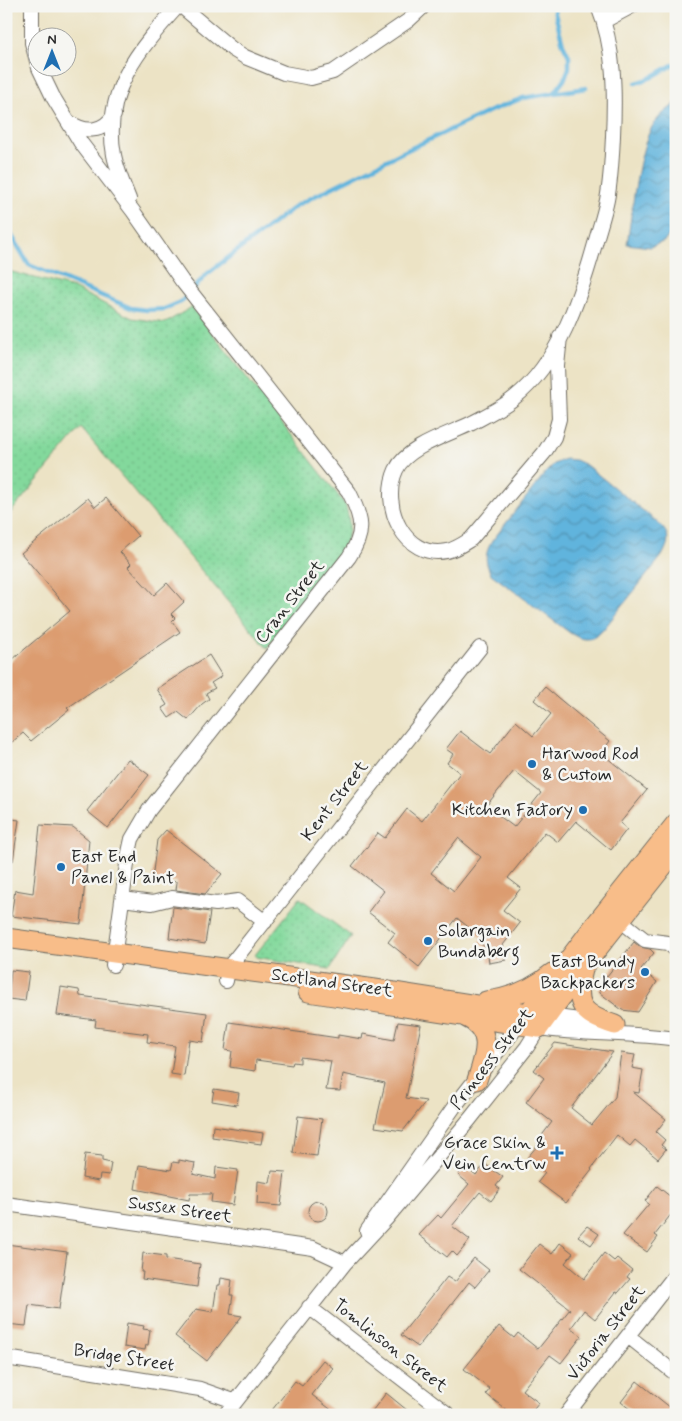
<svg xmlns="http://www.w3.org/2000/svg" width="682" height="1421" viewBox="0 0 682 1421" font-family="Mynerve,sans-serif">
	<defs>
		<pattern id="grass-dots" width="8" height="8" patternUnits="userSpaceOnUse" patternTransform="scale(1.25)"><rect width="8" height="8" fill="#83d99c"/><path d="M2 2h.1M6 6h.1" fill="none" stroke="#71ba87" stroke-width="1.8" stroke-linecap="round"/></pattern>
		<pattern id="water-waves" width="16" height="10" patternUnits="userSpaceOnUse" patternTransform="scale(1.25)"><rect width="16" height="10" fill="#61b4dd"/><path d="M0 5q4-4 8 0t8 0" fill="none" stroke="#5093b3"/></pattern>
	</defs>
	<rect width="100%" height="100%" fill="#f6f6f2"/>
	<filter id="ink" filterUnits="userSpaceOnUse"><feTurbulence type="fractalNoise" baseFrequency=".02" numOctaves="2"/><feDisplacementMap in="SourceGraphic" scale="10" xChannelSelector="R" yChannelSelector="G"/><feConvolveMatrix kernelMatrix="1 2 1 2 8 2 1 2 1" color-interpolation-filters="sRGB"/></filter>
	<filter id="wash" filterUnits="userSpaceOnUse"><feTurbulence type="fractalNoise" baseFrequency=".0096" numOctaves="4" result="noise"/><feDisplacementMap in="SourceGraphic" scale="20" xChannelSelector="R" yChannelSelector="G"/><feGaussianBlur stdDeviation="1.12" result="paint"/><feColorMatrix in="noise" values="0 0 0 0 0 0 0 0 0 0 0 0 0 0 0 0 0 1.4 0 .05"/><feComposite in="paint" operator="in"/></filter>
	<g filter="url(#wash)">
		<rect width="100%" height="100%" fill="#ece3c5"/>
		<path fill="url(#grass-dots)" stroke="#578264" d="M6 266 12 272 73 288 132 318 165 323 192 307 345 504C352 525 350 535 340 554L267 648 81 428 6 518Z
			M300 898 351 936 330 969 256 957 255 955Z"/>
		<path fill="url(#water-waves)" stroke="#467084" d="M676 103V224L665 241 650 247 627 244C632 215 638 142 656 121 661 114 669 109 676 103Z
			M565 459 575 460 586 465 656 521C670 534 671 539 662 556L603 630C592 642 583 641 570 633L491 574C484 561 485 553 492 541L546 472 554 464Z"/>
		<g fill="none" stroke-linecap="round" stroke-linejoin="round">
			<path stroke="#61b4dd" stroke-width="4.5" d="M553 6 563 44 569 56V68L564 80 555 92
				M636 83 650 78 676 63
				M6 226 29 265 131 308 147 310 164 309 181 302 207 274 297 205 401 153 490 111 523 98 586 88"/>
		</g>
		<g id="blocks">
			<path fill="#dc9c6f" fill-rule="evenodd" d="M88 498 95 507 106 498 138 536 120 552 131 564 128 567 154 595 167 583 184 602 171 614 175 618 172 621 180 632 67 708 69 710 31 741 23 733 6 747V665L70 611 21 553Z
				M209 655 222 676 211 683 215 688 206 693 209 699 202 704 188 720 178 712 169 718 162 708 167 705 157 689Z
				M545 687 610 741 601 753 647 790 620 823 627 829 611 850 576 821 558 842 545 832 508 878 521 888 503 910 520 923 503 945 506 960 489 963 487 949 479 942 482 938 457 918 419 967 388 942 395 933 368 912 384 891 352 866 378 833 385 838 407 809 422 821 460 773 447 763 453 754 446 749 460 731 490 754 516 721 533 736 551 714 534 700ZM514 771 541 793 514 827 486 806ZM458 838 481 857 454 891 431 873Z
				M128 759 149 775 108 828 87 811Z
				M6 818 19 820 13 861 6 860Z
				M40 825 73 827 89 840 81 924 11 916 15 890 33 893Z
				M166 830 222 874 205 894 176 890 177 882 152 879 157 840Z
				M173 907 210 912 205 944 169 938Z
				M634 942 640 947 650 949 654 953 641 969 657 982 638 1012 622 1010 600 993 599 986Z
				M11 970 29 972 25 1001 8 999Z
				M61 987 79 990 80 996 207 1013 203 1042 189 1040 184 1076 171 1074 175 1046 147 1042 148 1034 95 1027 96 1020 57 1015Z
				M229 1022 338 1038V1035L362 1039 363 1034 394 1040 398 1022 421 1025 406 1098 426 1101 403 1131 375 1127 385 1083 343 1074 340 1091 326 1090 331 1061 300 1057V1063L293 1062 292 1065 256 1060 255 1071 230 1067 232 1051 225 1050Z
				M555 1043 613 1052 571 1108 592 1125 615 1097 621 1053 635 1055 632 1068 643 1070 639 1093 633 1092 666 1119 656 1132 665 1140 661 1145 666 1149 658 1159 635 1140 630 1146 617 1135 591 1169 592 1170 566 1203 538 1182 545 1173 527 1158 542 1140 540 1138 552 1122 526 1102 544 1078 534 1070Z
				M214 1089 239 1093 237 1105 212 1101Z
				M298 1116 322 1119 317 1156 293 1153Z
				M213 1126 263 1133 261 1144 212 1137Z
				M85 1154 102 1156V1161L111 1163 109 1175 100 1174 99 1181 82 1178Z
				M179 1160 195 1163 193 1174 215 1179 216 1167 238 1170 233 1205 211 1202 212 1194H190L189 1200 135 1189 139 1165 171 1170 173 1162 179 1163Z
				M485 1164 503 1177 496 1186 500 1189 491 1201 480 1192 452 1226 470 1240 457 1256 452 1251 447 1257 419 1235 438 1215 441 1218 469 1184 458 1175 465 1166 476 1175Z
				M272 1171 285 1172 281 1206 257 1204 258 1181 270 1183Z
				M657 1186 676 1201V1208L655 1235 658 1237 647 1252 623 1235 649 1204 645 1201Z
				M308 1211a10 10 0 1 1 20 0a10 10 0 1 1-20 0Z
				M587 1226 599 1234 591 1245 578 1236Z
				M560 1243 573 1253 565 1263 584 1279 604 1253 614 1261 617 1258 632 1270 627 1277 630 1279 618 1293 616 1292 595 1319 584 1310 571 1328 582 1336 561 1363 550 1355 522 1390 539 1403 529 1415H513L486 1394 490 1389 464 1369 499 1326 514 1338 518 1333 538 1349 570 1309 519 1269 539 1244 552 1254Z
				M6 1244 67 1252 59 1309 29 1305 26 1326 6 1324Z
				M143 1253 166 1256V1259L200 1264 197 1287 142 1279 143 1272H141Z
				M474 1258 489 1270 475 1287 469 1282 418 1347 401 1335 447 1277 455 1282Z
				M221 1278 232 1280 230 1295H233L230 1314 242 1316 207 1361 175 1336 196 1309 213 1312 217 1285H220Z
				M127 1323 144 1326 143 1329 150 1330 148 1345H146L145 1350 124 1347Z
				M323 1360 333 1368 312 1395 338 1415H278L272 1410 295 1381 302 1386Z
				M637 1381 676 1412V1415H637L621 1402Z
				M386 1393 413 1415H369Z"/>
		</g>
	</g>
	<g filter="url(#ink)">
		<use href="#blocks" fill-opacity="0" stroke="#6f6b61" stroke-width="1"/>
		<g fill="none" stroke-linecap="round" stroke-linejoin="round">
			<g stroke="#6f6b61" stroke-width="16">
				<path id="minor" d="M32 6V43L38 65
					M181 6 232 49 245 57 284 73 311 78 333 72 409 20 424 6
					M604 21 632 6
					M39 68 53 97 81 143 133 211 182 281 349 492C362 518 366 532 349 557L149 810 132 839 128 857 113 965
					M69 122C85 133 103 133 114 115
					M129 199C123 184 117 170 114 155 102 92 139 49 178 6
					M560 337 557 366 559 419 554 437 544 453 471 539C463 544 456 549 447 551 404 560 380 505 396 470 406 447 450 434 472 423 485 416 502 408 514 398 559 363 580 297 595 244 599 229 604 215 607 200 611 179 612 157 613 136 615 92 615 48 598 6
					M123 899 152 903 172 898 216 904 238 901 265 922
					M620 920 645 940 668 943 676 950
					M226 981 228 968 480 648
					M541 1015 602 1023
					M6 1204 313 1248 345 1263
					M367 1231 454 1107 523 1019
					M309 1307 449 1415
					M628 1336 676 1374
					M6 1358 200 1389 234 1401
					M225 1415 345 1263 386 1219 470 1119 527 1047 539 1028C585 1035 631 1032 676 1039
					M566 1415 676 1274"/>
			</g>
			<g stroke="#6f6b61" stroke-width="21">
				<path id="major" d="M6 938 375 989 528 1013 590 931 676 823
					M583 970C574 1005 581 1014 615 1025
					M308 992 539 1028 584 966 676 850
					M486 1001C511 998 533 989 552 973
					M465 1017C495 1030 485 1056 477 1080"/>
			</g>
			<use href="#minor" stroke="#fff" stroke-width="14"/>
			<use href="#major" stroke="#f8bd89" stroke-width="19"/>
		</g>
	</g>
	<g fill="#1f6fb2" stroke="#f6f6f2" stroke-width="2">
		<circle cx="532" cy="764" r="5"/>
		<circle cx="583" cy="810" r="5"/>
		<circle cx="61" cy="867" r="5"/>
		<circle cx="428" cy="941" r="5"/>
		<circle cx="645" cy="972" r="5"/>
		<path d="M554.5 1145.5h5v5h5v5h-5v5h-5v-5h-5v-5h5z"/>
	</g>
	<g text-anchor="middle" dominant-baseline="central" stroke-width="5" stroke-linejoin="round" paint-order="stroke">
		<g font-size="18" fill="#2b2b2b" stroke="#f6f6f2">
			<text transform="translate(290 602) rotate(-52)">Cran Street</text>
			<text transform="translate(335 801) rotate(-52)">Kent Street</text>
			<text transform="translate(332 983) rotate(8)">Scotland Street</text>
			<text transform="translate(492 1059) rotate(-52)">Princess Street</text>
			<text transform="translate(180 1210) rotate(8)">Sussex Street</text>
			<text transform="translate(606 1333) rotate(-52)">Victoria Street</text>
			<text transform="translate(390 1346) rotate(38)">Tomlinson Street</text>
			<text transform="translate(124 1358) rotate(9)">Bridge Street</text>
		</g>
		<g font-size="18" fill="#2b2b2b" stroke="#f6f6f2" text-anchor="start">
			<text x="542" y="754">Harwood Rod<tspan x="542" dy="21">&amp; Custom</tspan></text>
			<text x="573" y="810" text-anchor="end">Kitchen Factory</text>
			<text x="71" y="857">East End<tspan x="71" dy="21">Panel &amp; Paint</tspan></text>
			<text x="438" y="931">Solargain<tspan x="438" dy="21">Bundaberg</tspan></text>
			<text x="635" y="962" text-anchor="end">East Bundy<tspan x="635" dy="21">Backpackers</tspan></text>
			<text x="546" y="1143" text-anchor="end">Grace Skin &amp;<tspan x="546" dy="21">Vein Centrw</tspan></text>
		</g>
	</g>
	<rect width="682" height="1421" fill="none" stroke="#f6f6f2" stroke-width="25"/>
	<g transform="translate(52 52)"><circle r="24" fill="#f6f6f2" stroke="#a5a5a2"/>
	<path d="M0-4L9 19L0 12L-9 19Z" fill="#1f6fb2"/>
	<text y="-8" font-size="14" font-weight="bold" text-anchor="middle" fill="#2b2b2b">N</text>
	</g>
</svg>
